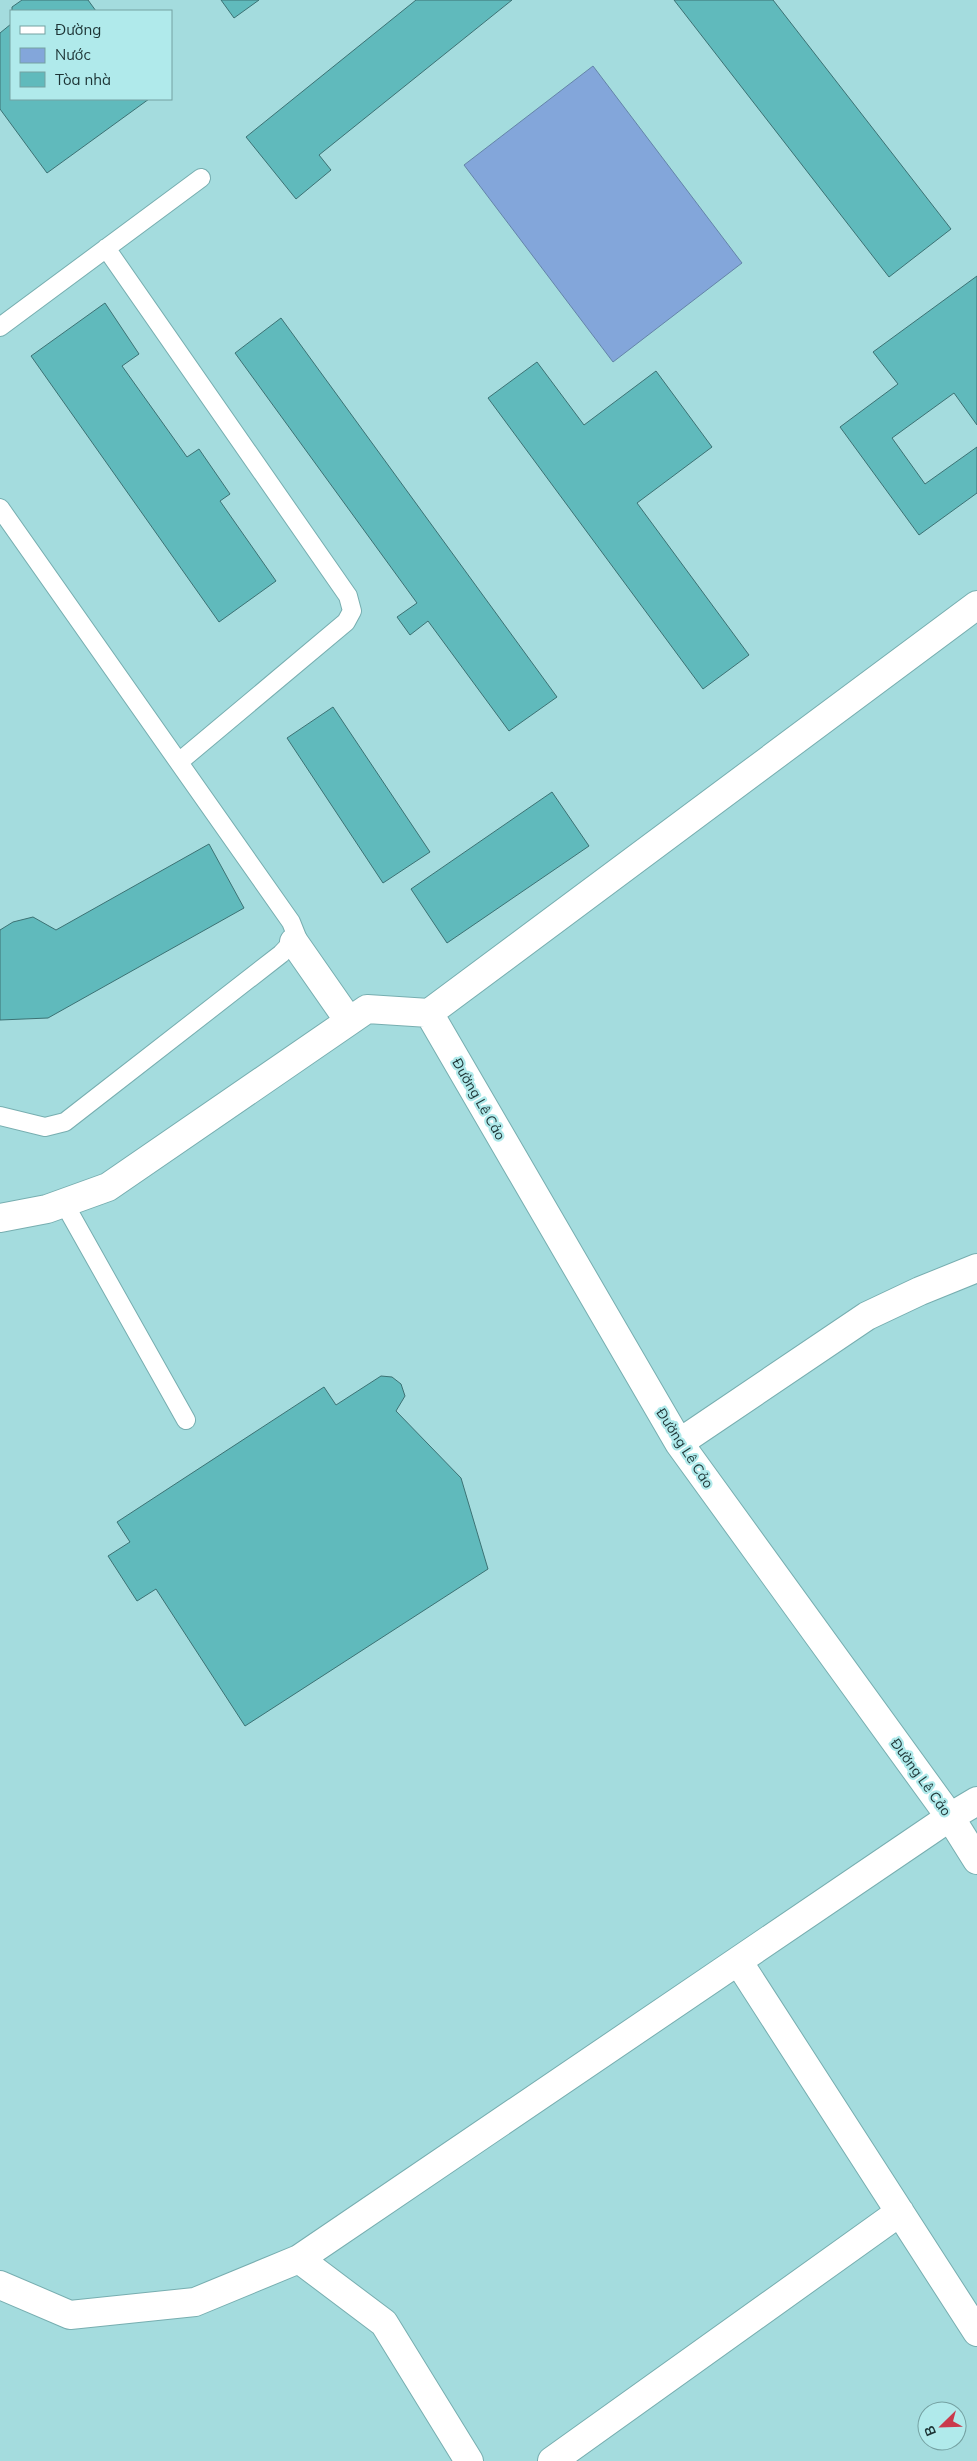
<svg xmlns="http://www.w3.org/2000/svg" width="977" height="2461" viewBox="0 0 977 2461" font-family="Mulish,sans-serif">
	<rect width="100%" height="100%" fill="#a4dcde"/>
	<path fill="#83a6da" stroke="#6484a8" d="M593 66 742 263 613 362 464 165Z"/>
	<path fill="#60babc" stroke="#3c7274" d="M22 0H88L96 11H12V7Z
		M221 0H259L234 18Z
		M416 0H512L319 155 331 170 296 199 246 137Z
		M674 0H773L951 229 889 277Z
		M11 24V99H149L47 173 0 109V33Z
		M977 276V425L954 393 892 438 925 484 977 447V493L919 535 840 427 898 384 873 352Z
		M105 303 139 354 122 366 187 457 199 449 230 494 220 501 276 581 219 622 31 356Z
		M281 318 557 697 509 731 428 621 410 635 397 617 417 603 235 353Z
		M537 362 584 425 656 371 712 447 637 503 749 655 703 689 488 398Z
		M333 707 430 852 383 883 287 738Z
		M552 792 589 846 447 943 411 889Z
		M209 844 244 908 48 1018 0 1020V930L13 922 33 917 56 930Z
		M381 1376 392 1377 401 1384 405 1396 396 1411 461 1478 488 1569 245 1726 156 1589 137 1601 108 1556 130 1542 117 1522 324 1387 336 1405Z"/>
	<g fill="none" stroke-linecap="round" stroke-linejoin="round">
		<g stroke="#77aeb0" stroke-width="20">
			<path id="service" d="M106 248 348 596 352 611 346 622 179 762
				M0 327 201 178
				M0 508 291 922 297 937 281 954 65 1122 45 1127 0 1116
				M64 1203 186 1420"/>
		</g>
		<g stroke="#77aeb0" stroke-width="30">
			<path id="minor" d="M294 942 349 1021
				M429 1013 679 1443 950 1817 977 1860
				M0 1218 47 1209 108 1187 367 1009 429 1013 977 605
				M679 1443 867 1316 920 1291 977 1268
				M738 1961 977 2332
				M299 2259 950 1817 977 1801
				M0 2285 70 2315 195 2302 299 2259 384 2323 469 2461
				M552 2461 900 2212"/>
		</g>
		<use href="#service" stroke="#fff" stroke-width="18"/>
		<use href="#minor" stroke="#fff" stroke-width="28"/>
	</g>
	<g text-anchor="middle" dominant-baseline="central" stroke-width="4.5" stroke-linejoin="round" paint-order="stroke">
		<g font-size="14" fill="#1d3435" stroke="#b0eaeb">
			<text transform="translate(479 1099) rotate(60)">Đường Lê Cảo</text>
			<text transform="translate(685 1448) rotate(57)">Đường Lê Cảo</text>
			<text transform="translate(921 1777) rotate(54)">Đường Lê Cảo</text>
		</g>
	</g>
	<rect x="10" y="10" width="162" height="90" fill="#b0eaeb" stroke="#75a1a2"/>
	<rect x="20" y="26" width="25" height="8" fill="#ffffff" stroke="#75a1a2"/>
	<text x="55" y="35" font-size="15" fill="#1d3435">Đường</text>
	<rect x="20" y="48" width="25" height="15" fill="#83a6da" stroke="#75a1a2"/>
	<text x="55" y="60" font-size="15" fill="#1d3435">Nước</text>
	<rect x="20" y="72" width="25" height="15" fill="#60babc" stroke="#75a1a2"/>
	<text x="55" y="85" font-size="15" fill="#1d3435">Tòa nhà</text>
	<g transform="translate(942 2426) rotate(247)"><circle r="24" fill="#b0eaeb" stroke="#75a1a2"/>
	<path d="M0-4L9 19L0 12L-9 19Z" fill="#ca3a4c"/>
	<text y="-8" font-size="14" font-weight="bold" text-anchor="middle" fill="#1d3435">B</text>
	</g>
</svg>
